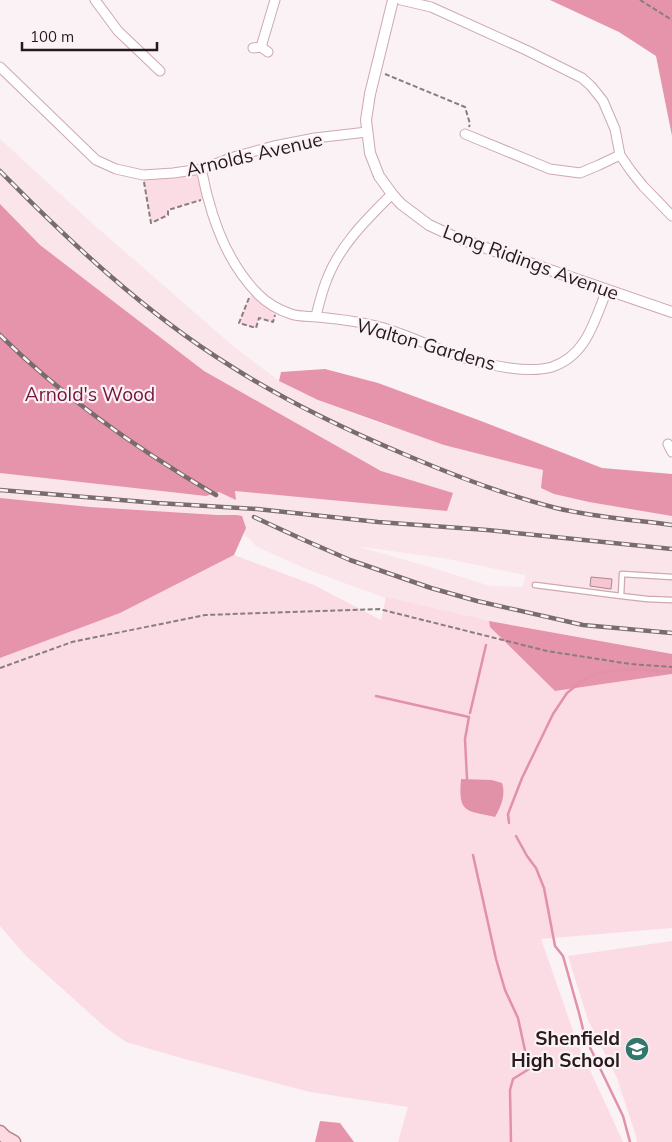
<svg xmlns="http://www.w3.org/2000/svg" width="672" height="1142" viewBox="0 0 672 1142" font-family="Mulish,sans-serif">
	<rect width="100%" height="100%" fill="#faf2f4"/>
	<path fill="#fae5ea" fill-rule="evenodd" d="M0 139 93 224 233 346 279 381 318 400 378 423 543 470 672 474V665L431 615 309 570 257 547 238 528 0 498ZM356 546 448 559 524 575 526 570 523 587 490 586 430 567Z"/>
	<path fill="#fcdce4" d="M201 169 208 198 168 209V215L151 223 143 175Z
		M255 291 278 309 273 322 259 318 256 328 239 323 251 295Z
		M234 555 314 585 381 620 386 597 489 621 490 627 555 691 672 674V928L541 939 577 1042 623 1142H398L408 1107 310 1092 181 1058 126 1042 106 1028 26 956 0 926V658L120 613Z
		M672 941V1142H637L636 1136 617 1078 588 1020 568 956Z"/>
	<path fill="#e594ab" d="M550 0H672V136L656 56 619 32Z
		M0 204 40 245 204 371 381 471 453 493 447 511 235 491 236 500 219 492 206 496 0 473Z
		M325 369 378 383 481 421 602 468 672 474V516L589 502 554 494 541 488 543 470 444 445 318 400 279 381 281 372Z
		M0 498 90 507 217 515H237L242 516 246 528 234 555 120 613 0 658Z
		M489 621 672 654V674L555 691 490 627Z
		M320 1121 340 1123 354 1142H315Z"/>
	<path fill="#e191a8" d="M461 779 492 780 502 783C506 794 501 807 495 817 466 810 458 814 461 779Z"/>
	<g fill="none" stroke-linecap="round" stroke-linejoin="round">
		<path stroke="#e191a8" stroke-width="2.5" d="M376 696 469 717 465 739 467 779
			M470 713 486 645
			M509 823 508 814 522 778 553 714 567 693 583 680 597 673 631 669 672 672
			M516 836 527 856 536 868 544 888 555 946 563 956 579 1013 585 1037 623 1116 630 1142
			M473 855 496 959 505 990 518 1018 529 1069 513 1079 510 1090 511 1142"/>
	</g>
	<path fill="#f8c5d2" stroke="#ac8790" d="M591 577 612 579 611 589 590 586Z"/>
	<g fill="none" stroke-linecap="round" stroke-linejoin="round">
		<g stroke="#cfa8b2" stroke-width="7">
			<path id="service" d="M535 585 621 596 622 574 672 577
				M621 596 647 599 672 600"/>
		</g>
		<g stroke="#cfa8b2" stroke-width="11">
			<path id="minor" d="M95 0 118 31 160 71
				M401 0 431 7 526 50 582 78 591 86 603 101 615 129 620 155 631 171 643 186 672 216
				M261 47 275 0
				M253 48 261 47 268 52
				M0 67 96 160 116 169 143 175 173 173 201 169 237 156 274 146 315 138 367 132
				M465 134 550 169 580 173 599 165 620 155
				M201 169C204 179 205 189 208 198 217 233 233 269 259 295 267 303 279 310 291 314 299 317 309 316 317 317 339 319 363 322 384 328 404 334 422 342 441 350 463 359 487 365 510 368 524 370 538 371 552 367 587 355 594 321 607 290
				M316 316C319 304 322 291 327 279 340 245 367 219 392 194
				M668 444 672 452"/>
		</g>
		<g stroke="#cfa8b2" stroke-width="12">
			<path id="tertiary" d="M393 0 370 94 366 120 370 153 379 176 392 194 401 204 429 225 457 238 672 312"/>
		</g>
		<g stroke="#b18590" stroke-width="15">
			<path id="primary" d="M0 1132 5 1137 14 1142"/>
		</g>
		<path stroke="#897d80" stroke-width="2" stroke-dasharray="5 2.5" stroke-linecap="butt" d="M640 0 672 20
			M385 74 465 107 470 124 469 127
			M144 182 151 223 168 215V210L201 200
			M249 298 239 323 256 328 259 318 273 322 275 315
			M0 668 72 642 205 615 379 609 547 651 630 664 672 667"/>
		<use href="#service" stroke="#fff" stroke-width="4.5"/>
		<use href="#minor" stroke="#fff" stroke-width="9"/>
		<use href="#tertiary" stroke="#fff" stroke-width="10"/>
		<use href="#primary" stroke="#fdd9e2" stroke-width="12"/>
		<g stroke="#786c6f" stroke-width="4.5">
			<path id="rail" d="M0 171C70 242 144 312 229 365 285 401 344 429 406 455 455 476 505 495 556 508 594 517 634 520 672 525
				M0 335C64 398 139 450 216 495
				M0 490 157 503 257 509 378 522 487 530 672 549
				M254 517 304 540 350 560 431 588 477 601 583 625 672 633"/>
		</g>
		<use href="#rail" stroke="#faf2f4" stroke-width="2.5" stroke-dasharray="8" stroke-linecap="butt"/>
	</g>
	<defs>
		<g id="school-disc" transform="scale(1.25)"><circle r="9.5" fill="#32776c" stroke="#faf2f4"/><path d="M0-5L7-2L0 1L-7-2ZM-4 1L0 2.5L4 1V4Q0 6-4 4Z" fill="#fff"/></g>
	</defs>
	<g fill-rule="evenodd">
		<use href="#school-disc" x="637" y="1049"/>
	</g>
	<g text-anchor="middle" dominant-baseline="central" stroke-width="4.5" stroke-linejoin="round" paint-order="stroke">
		<g font-size="19" fill="#27191c" stroke="#faf2f4">
			<text transform="translate(254 154) rotate(-13)">Arnolds Avenue</text>
			<text transform="translate(531 262) rotate(20)">Long Ridings Avenue</text>
			<text transform="translate(426 344) rotate(16)">Walton Gardens</text>
		</g>
		<g font-size="19" fill="#73143c" stroke="#faf2f4">
			<text x="90" y="394">Arnold's Wood</text>
		</g>
		<g font-size="19" font-weight="bold" fill="#27191c" stroke="#faf2f4" text-anchor="end">
			<text x="620" y="1038">Shenfield<tspan x="620" dy="22">High School</tspan></text>
		</g>
	</g>
	<path d="M22 42v8h135v-8" fill="none" stroke="#27191c" stroke-width="2.5"/>
	<text x="30" y="42" font-size="15" fill="#27191c" stroke="#faf2f4" stroke-width="4" paint-order="stroke">100 m</text>
</svg>
